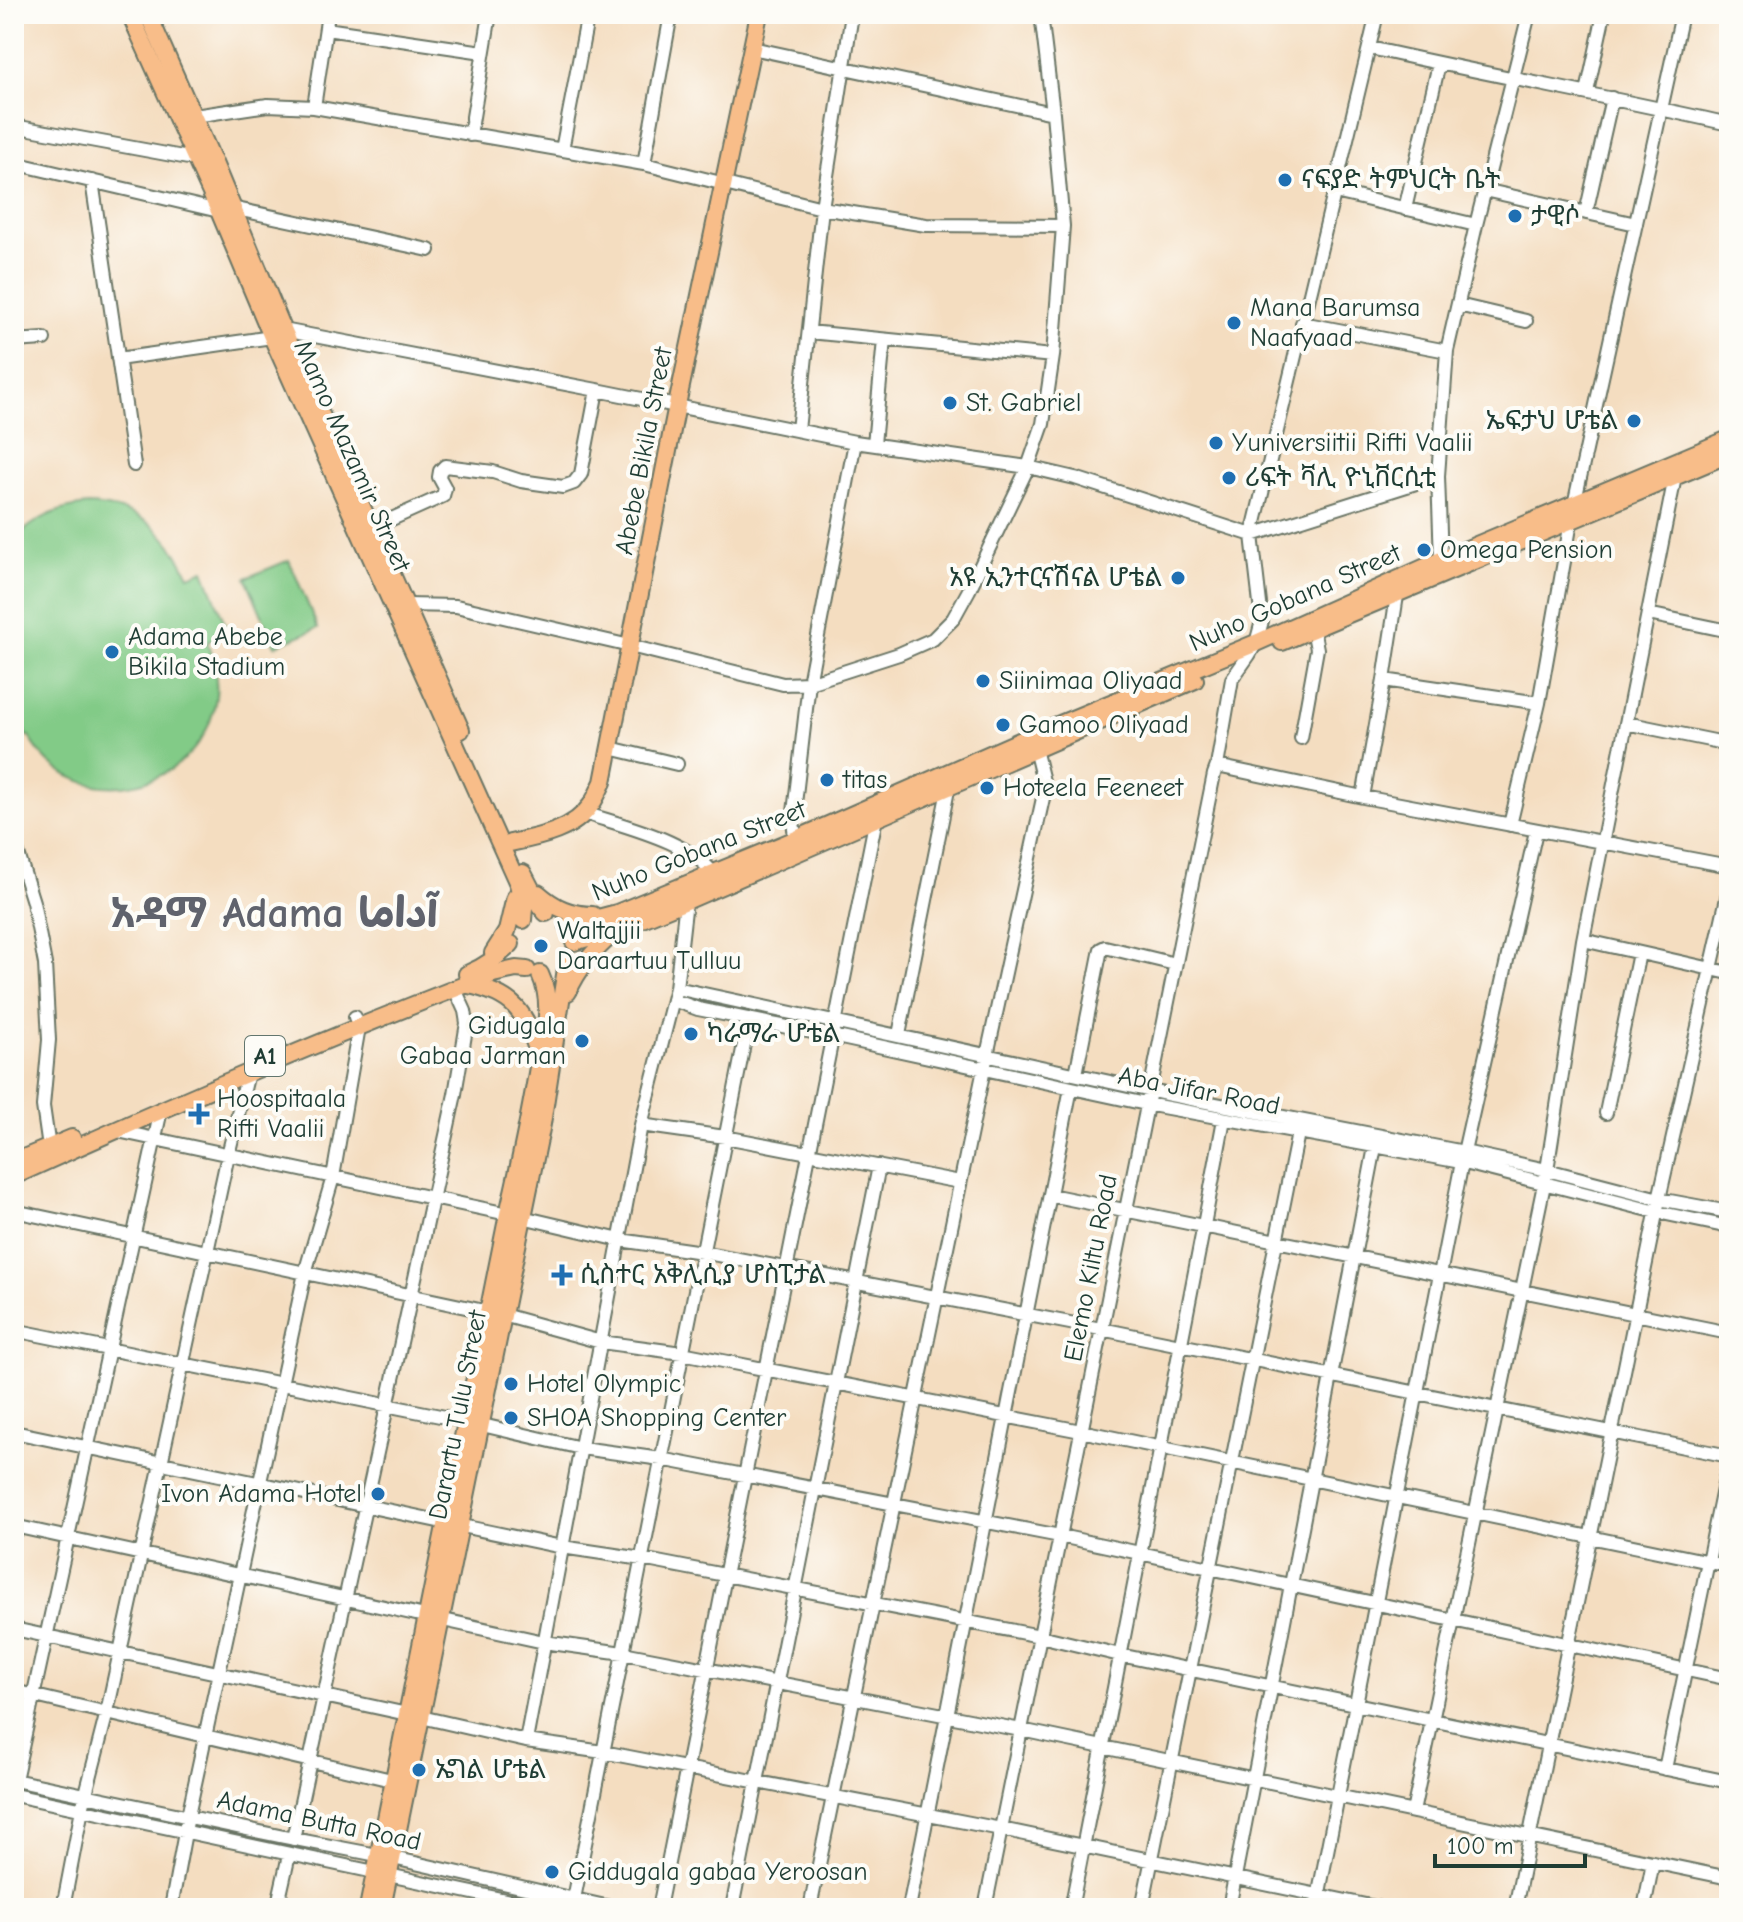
<svg xmlns="http://www.w3.org/2000/svg" width="1743" height="1922" viewBox="0 0 1743 1922" font-family="'Comic Neue','Playpen Sans Arabic','Noto Sans Ethiopic',sans-serif">
	<rect width="100%" height="100%" fill="#fdfcf7"/>
	<filter id="ink" filterUnits="userSpaceOnUse"><feTurbulence type="fractalNoise" baseFrequency=".0125" numOctaves="2"/><feDisplacementMap in="SourceGraphic" scale="16" xChannelSelector="R" yChannelSelector="G"/><feConvolveMatrix kernelMatrix="1 2 1 2 8 2 1 2 1" color-interpolation-filters="sRGB"/></filter>
	<filter id="wash" filterUnits="userSpaceOnUse"><feTurbulence type="fractalNoise" baseFrequency=".006" numOctaves="4" result="noise"/><feDisplacementMap in="SourceGraphic" scale="32" xChannelSelector="R" yChannelSelector="G"/><feGaussianBlur stdDeviation="1.8" result="paint"/><feColorMatrix in="noise" values="0 0 0 0 0 0 0 0 0 0 0 0 0 0 0 0 0 1.4 0 .05"/><feComposite in="paint" operator="in"/></filter>
	<g filter="url(#wash)">
		<rect width="100%" height="100%" fill="#f4ddc0"/>
		<path fill="#82cb87" stroke="#50845e" stroke-width="2" d="M88 505C140 507 167 530 189 576L204 570 229 634 207 642C213 660 218 677 216 696 206 791 75 822 29 736H26L14 705V540C35 518 58 508 88 505Z
			M289 560 318 628 275 646 246 578Z"/>
	</g>
	<g filter="url(#ink)">
		<g fill="none" stroke-linecap="round" stroke-linejoin="round">
			<g stroke="#6a7565" stroke-width="16">
				<path id="minor" d="M326 29 483 52
					M752 48 1053 113
					M1370 48C1489 75 1610 97 1729 124
					M1587 92 1604 14
					M314 107 328 14
					M194 116 268 105 314 107 644 164 822 208 926 225 1063 226
					M14 126 199 160
					M470 135 490 14
					M562 150 588 14
					M14 163 219 211
					M644 164 671 14
					M92 181 134 465
					M1484 190 1636 224
					M1335 192 1476 225
					M232 208 429 250
					M1405 209 1439 64
					M1586 213 1612 98
					M1458 305 1526 321
					M1302 323 1447 351
					M278 329 597 390 855 442 1028 467 1075 478 1252 535 1438 476
					M809 332 1053 356
					M14 341 44 339
					M118 359 272 337
					M798 430 822 208 852 14
					M874 444 884 340
					M365 531 443 496 445 488 439 477 440 471 445 466 493 472 521 481 563 487 574 483 581 474 597 390
					M1441 560 1438 476 1447 351 1476 225 1529 14
					M401 607 406 605 456 606 630 646 783 684 809 683 899 654 933 639 953 619 969 590 1028 467 1043 424 1053 356 1063 226 1053 113 1041 14
					M1648 614 1729 631
					M1384 680 1539 703
					M1626 723 1729 744
					M1301 738 1317 649 1313 629
					M610 748 677 764
					M1217 766 1363 797 1729 866
					M1363 797 1384 680 1398 589
					M584 813C623 826 696 842 717 879
					M1510 825 1539 703 1574 505 1682 14
					M14 841 33 902 45 964 49 1040 43 1106 49 1148
					M796 845 793 821 809 683 855 442
					M1583 940 1729 973
					M676 988 1170 1095 1464 1152 1547 1170 1659 1199 1729 1212
					M673 1000 698 1009 832 1036 1146 1104 1461 1162 1657 1212 1729 1227
					M899 1035 949 785
					M1076 1074 1101 949 1105 947 1175 964
					M1606 1113 1639 953
					M641 1125 725 1137 960 1182
					M1729 1126V1124
					M113 1130 522 1217 620 1240 702 1252 1101 1329 1729 1456
					M1050 1195 1729 1333
					M14 1211 503 1315 601 1342 682 1353 1081 1431 1729 1566
					M14 1330 465 1421 581 1448 661 1459 1060 1536 1729 1679
					M14 1432 562 1547 642 1559 1040 1636 1120 1655 1729 1782
					M14 1526 544 1642 623 1653 1021 1730 1729 1878
					M14 1629 421 1717 526 1741 603 1752 1001 1829 1380 1908
					M14 1691 400 1782
					M526 1741 641 1125 676 988 686 901
					M1665 1769 1729 1460
					M14 1780 284 1837 393 1858 614 1908
					M15 1780 161 1110
					M14 1795 543 1908
					M1413 1812 1547 1170 1583 940 1675 477
					M293 1839 455 1094 467 1023 465 1011 455 989
					M574 1899 749 1019
					M63 1908 82 1809 107 1712 228 1155 248 1073
					M171 1908 188 1816 305 1273 333 1177 359 1027 355 1017
					M277 1908 289 1855
					M659 1908 876 818
					M732 1908 879 1166
					M810 1908 984 1069 1045 789 1033 741
					M909 1908 1071 1088
					M985 1908 1214 774 1217 766 1232 679 1249 655 1256 643 1262 621 1252 535 1377 14
					M1073 1908 1072 1904 1204 1225 1224 1119
					M1142 1908 1298 1133
					M1229 1908 1375 1147
					M1316 1908 1464 1152 1536 831
					M1515 1908 1659 1199 1729 889
					M1644 1908 1653 1862"/>
			</g>
			<g stroke="#6a7565" stroke-width="20">
				<path id="major" d="M130 14 219 211 272 337 518 884 524 908 523 920
					M148 14 214 163 283 329 461 730
					M1282 642 1729 454
					M510 843C539 837 573 831 591 805 596 798 599 790 603 782L677 405 759 14
					M523 873 540 906 546 913
					M538 893C555 908 571 915 593 915
					M568 926 617 913 794 840 1031 736 1256 643 1441 560 1729 439
					M574 942 620 928 686 901 1195 680
					M493 953 507 931 515 897
					M467 974C485 967 497 957 511 944
					M468 985C514 994 526 1012 539 1056
					M568 992C578 968 595 949 615 932
					M14 1162 72 1138
					M14 1176C172 1104 331 1036 493 974L516 969 527 970
					M368 1908 508 1214C519 1167 529 1120 537 1073 543 1040 555 1006 540 974
					M382 1908 542 1124 567 962"/>
			</g>
			<use href="#minor" stroke="#fff" stroke-width="12"/>
			<use href="#major" stroke="#f8bd89" stroke-width="16"/>
		</g>
	</g>
	<g fill="#1f6fb2" stroke="#fdfcf7" stroke-width="3">
		<circle cx="1285" cy="180" r="8"/>
		<circle cx="1515" cy="216" r="8"/>
		<circle cx="1234" cy="323" r="8"/>
		<circle cx="950" cy="403" r="8"/>
		<circle cx="1634" cy="421" r="8"/>
		<circle cx="1216" cy="443" r="8"/>
		<circle cx="1229" cy="478" r="8"/>
		<circle cx="1424" cy="550" r="8"/>
		<circle cx="1178" cy="578" r="8"/>
		<circle cx="112" cy="652" r="8"/>
		<circle cx="983" cy="681" r="8"/>
		<circle cx="1003" cy="725" r="8"/>
		<circle cx="827" cy="780" r="8"/>
		<circle cx="987" cy="788" r="8"/>
		<circle cx="541" cy="946" r="8"/>
		<circle cx="691" cy="1034" r="8"/>
		<circle cx="582" cy="1041" r="8"/>
		<path d="M195 1102h8v8h8v8h-8v8h-8v-8h-8v-8h8z"/>
		<path d="M558 1263h8v8h8v8h-8v8h-8v-8h-8v-8h8z"/>
		<circle cx="511" cy="1384" r="8"/>
		<circle cx="511" cy="1418" r="8"/>
		<circle cx="378" cy="1494" r="8"/>
		<circle cx="419" cy="1770" r="8"/>
		<circle cx="552" cy="1872" r="8"/>
	</g>
	<g text-anchor="middle" dominant-baseline="central" stroke-width="8" stroke-linejoin="round" paint-order="stroke">
		<rect fill="#fdfcf7" stroke="#62766e" stroke-width="2" x="245" y="1036" width="40" height="40" rx="6"/>
		<g font-size="24" font-weight="bold" fill="#1f3d34">
			<text x="265" y="1056">A1</text>
		</g>
		<g font-size="26" fill="#1f3d34" stroke="#fdfcf7" text-anchor="start">
			<text x="1301" y="180">ናፍያድ ትምህርት ቤት</text>
			<text x="1531" y="216">ታዊሶ</text>
			<text x="1250" y="308">Mana Barumsa<tspan x="1250" dy="30">Naafyaad</tspan></text>
			<text x="966" y="403">St. Gabriel</text>
			<text x="1618" y="421" text-anchor="end">ኤፍታህ ሆቴል</text>
			<text x="1232" y="443">Yuniversiitii Rifti Vaalii</text>
			<text x="1245" y="478">ሪፍት ቫሊ ዮኒቨርሲቲ</text>
			<text x="1440" y="550">Omega Pension</text>
			<text x="1162" y="578" text-anchor="end">አዩ ኢንተርናሽናል ሆቴል</text>
			<text x="128" y="637">Adama Abebe<tspan x="128" dy="30">Bikila Stadium</tspan></text>
			<text x="999" y="681">Siinimaa Oliyaad</text>
			<text x="1019" y="725">Gamoo Oliyaad</text>
			<text x="843" y="780">titas</text>
			<text x="1003" y="788">Hoteela Feeneet</text>
			<text x="557" y="931">Waltajjii<tspan x="557" dy="30">Daraartuu Tulluu</tspan></text>
			<text x="566" y="1026" text-anchor="end">Gidugala<tspan x="566" dy="30">Gabaa Jarman</tspan></text>
			<text x="707" y="1034">ካራማራ ሆቴል</text>
			<text x="217" y="1099">Hoospitaala<tspan x="217" dy="30">Rifti Vaalii</tspan></text>
			<text x="580" y="1275">ሲስተር አቅሊሲያ ሆስፒታል</text>
			<text x="527" y="1384">Hotel Olympic</text>
			<text x="527" y="1418">SHOA Shopping Center</text>
			<text x="362" y="1494" text-anchor="end">Ivon Adama Hotel</text>
			<text x="435" y="1770">ኤግል ሆቴል</text>
			<text x="568" y="1872">Giddugala gabaa Yeroosan</text>
		</g>
		<g font-size="26" fill="#1f3d34" stroke="#fdfcf7">
			<text transform="translate(644 451) rotate(-79)">Abebe Bikila Street</text>
			<text transform="translate(352 456) rotate(66)">Mamo Mazamir Street</text>
			<text transform="translate(1295 598) rotate(-24)">Nuho Gobana Street</text>
			<text transform="translate(699 851) rotate(-22)">Nuho Gobana Street</text>
			<text transform="translate(1199 1091) rotate(11)">Aba Jifar Road</text>
			<text transform="translate(1091 1268) rotate(-79)">Elemo Kiltu Road</text>
			<text transform="translate(458 1415) rotate(-79)">Darartu Tulu Street</text>
			<text transform="translate(319 1821) rotate(12)">Adama Butta Road</text>
		</g>
		<g font-size="42" font-weight="bold" fill="#60636d" stroke="#fdfcf7">
			<text x="274" y="913">አዳማ Adama آداما</text>
		</g>
	</g>
	<rect width="1743" height="1922" fill="none" stroke="#fdfcf7" stroke-width="48"/>
	<path d="M1435 1854v12h150v-12" fill="none" stroke="#1f3d34" stroke-width="4"/>
	<text x="1447" y="1854" font-size="24" fill="#1f3d34" stroke="#fdfcf7" stroke-width="6" paint-order="stroke">100 m</text>
</svg>
